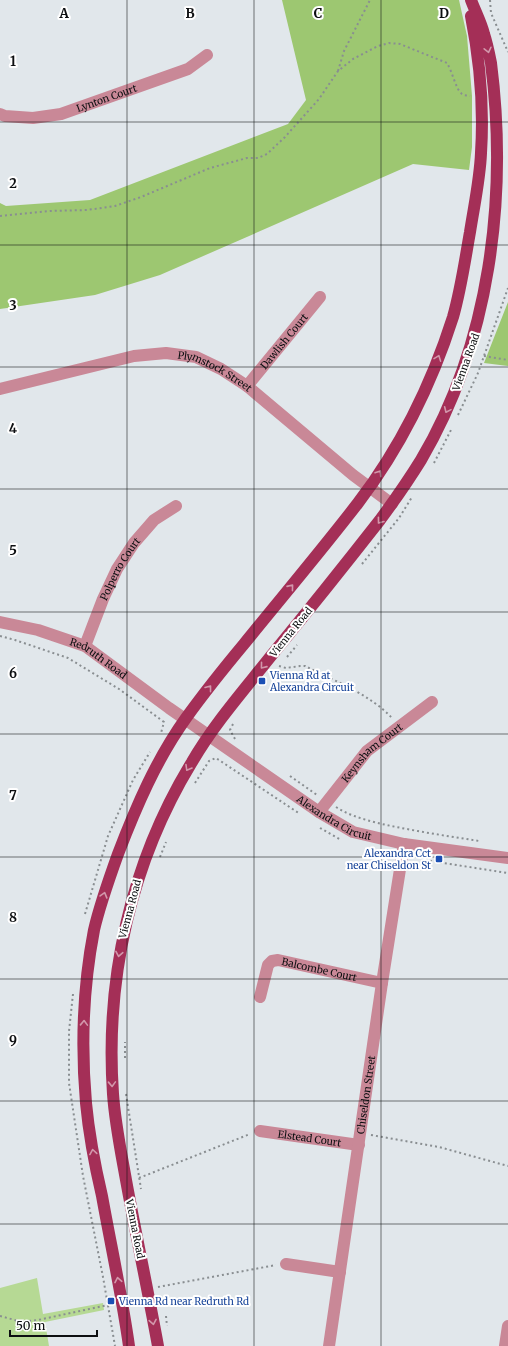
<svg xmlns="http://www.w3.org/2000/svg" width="508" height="1346" viewBox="0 0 508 1346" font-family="Merriweather,serif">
	<rect width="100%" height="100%" fill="#e1e7eb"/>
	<path fill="#b6d994" d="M37 1278 43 1314 103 1303 104 1310 45 1322 49 1346H0V1288Z"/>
	<path fill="#9dc771" d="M282 0H459L467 36 472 96V147L469 170 413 164 160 275 95 295 0 309V203L6 206 90 200 288 124 306 100Z
		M508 302V366L484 363Z"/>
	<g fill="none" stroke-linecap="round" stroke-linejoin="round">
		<path stroke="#898e91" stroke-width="2" stroke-dasharray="2 3" stroke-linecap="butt" d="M490 0 491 13 508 52
			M338 71 344 51 370 0
			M0 216 50 211 87 210 115 206 141 197 210 168 247 158H258L267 154 285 137 319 99 338 71 353 59 378 46 389 43 400 44 447 63C452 71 456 89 461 93 463 96 467 95 470 96
			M484 356 508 360
			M458 415 478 373 508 288
			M434 463 451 430
			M362 564 399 518 412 497
			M0 636 15 640 68 658 119 689 164 722 161 733
			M287 657 297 645
			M279 666 286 668 300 666H305C333 680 371 695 392 718
			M233 724 230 730 235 739
			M290 776 317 795
			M195 783 209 761 216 758 300 814
			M336 807C350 816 366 820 382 824 414 831 447 836 479 841
			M320 828 341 840
			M366 848 390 855
			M160 857 166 842
			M430 861 508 873
			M85 914 108 836 133 780 150 752
			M73 994 69 1031V1083L83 1176 103 1277 115 1346
			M125 1058V1042
			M126 1094 141 1189
			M371 1135 439 1147 508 1166
			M139 1178 250 1134
			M158 1287 276 1265
			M0 1316 22 1322 38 1320 108 1305
			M166 1316 167 1326"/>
		<g stroke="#c98897" stroke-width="12">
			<path id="s1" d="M0 114 5 116 33 118 61 114 188 69 207 55"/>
			<path id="s2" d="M247 386 320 297"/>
			<path id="s3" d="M0 389 134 356 166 353 196 357 221 369 247 386 353 475 392 504"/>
			<path id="s4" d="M0 622 38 630 85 646 169 708 319 812 353 832 404 844 508 858"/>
			<path id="s5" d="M85 646 103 599 117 569 134 543 154 520 176 506"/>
			<path id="s6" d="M319 812 367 751 432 702"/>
			<path id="s7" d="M260 997 268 965 272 961 278 960 382 983"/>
			<path id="s8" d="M260 1131 359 1145"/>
			<path d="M286 1264 340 1272"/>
			<path id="s9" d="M329 1346 382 983 404 844"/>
			<path d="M505 1346 508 1326"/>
		</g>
		<path stroke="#a42f57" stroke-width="12" d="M129 1346C122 1296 111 1246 102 1196 95 1166 89 1135 86 1103 81 1046 83 987 94 930 100 904 109 879 118 854 136 807 156 760 186 718 204 693 224 668 244 644 282 597 321 551 358 503 400 448 432 383 453 317 461 289 465 260 470 232 474 206 480 179 481 153 484 106 480 61 471 16
			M158 1346C148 1291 136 1235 126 1180 121 1152 115 1123 113 1094 105 978 131 862 192 762 214 724 244 690 271 656 308 611 344 566 380 520 394 501 408 481 421 460 490 343 508 197 491 63 489 53 487 43 484 34 481 22 475 11 471 0"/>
	</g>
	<defs><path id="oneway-chevron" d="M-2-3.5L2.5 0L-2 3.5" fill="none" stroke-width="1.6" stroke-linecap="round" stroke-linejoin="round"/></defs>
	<g stroke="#d297ab">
		<use href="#oneway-chevron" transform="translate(488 50) rotate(77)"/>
		<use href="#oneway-chevron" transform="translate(438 358) rotate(-69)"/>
		<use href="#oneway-chevron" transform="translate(447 410) rotate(114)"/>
		<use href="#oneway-chevron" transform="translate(379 473) rotate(-56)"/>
		<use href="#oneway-chevron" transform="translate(380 521) rotate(127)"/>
		<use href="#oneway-chevron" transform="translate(291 587) rotate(-51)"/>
		<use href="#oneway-chevron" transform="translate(263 666) rotate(129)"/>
		<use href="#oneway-chevron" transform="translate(209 688) rotate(-52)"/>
		<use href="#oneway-chevron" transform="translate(188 768) rotate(120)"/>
		<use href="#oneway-chevron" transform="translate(104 895) rotate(-74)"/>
		<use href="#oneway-chevron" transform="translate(119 954) rotate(100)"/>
		<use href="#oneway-chevron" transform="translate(84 1023) rotate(-88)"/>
		<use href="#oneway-chevron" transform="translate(112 1084) rotate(88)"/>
		<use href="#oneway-chevron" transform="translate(93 1152) rotate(-99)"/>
		<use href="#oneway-chevron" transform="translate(118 1280) rotate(-101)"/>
		<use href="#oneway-chevron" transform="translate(153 1322) rotate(80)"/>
	</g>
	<path fill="none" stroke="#0d0f11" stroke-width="1" stroke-opacity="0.55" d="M127 0V1346M254 0V1346M381 0V1346M0 122H508M0 245H508M0 367H508M0 489H508M0 612H508M0 734H508M0 857H508M0 979H508M0 1101H508M0 1224H508"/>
	<g fill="#1a4fb4" stroke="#fff" stroke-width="1.5">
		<rect x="258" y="677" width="8" height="8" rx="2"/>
		<rect x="435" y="855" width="8" height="8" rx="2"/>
		<rect x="107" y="1297" width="8" height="8" rx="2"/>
	</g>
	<g text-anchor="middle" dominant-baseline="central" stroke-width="4" stroke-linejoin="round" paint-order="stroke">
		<g font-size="10" fill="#0d0f11" stroke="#fff">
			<text stroke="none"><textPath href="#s1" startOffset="110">Lynton Court</textPath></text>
			<text stroke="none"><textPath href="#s2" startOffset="58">Dawlish Court</textPath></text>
			<text transform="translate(466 362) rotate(-70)">Vienna Road</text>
			<text stroke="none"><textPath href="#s3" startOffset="223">Plymstock Street</textPath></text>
			<text stroke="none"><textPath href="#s5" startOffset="85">Polperro Court</textPath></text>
			<text transform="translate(291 632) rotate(-51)">Vienna Road</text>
			<text stroke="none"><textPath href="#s4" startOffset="106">Redruth Road</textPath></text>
			<text stroke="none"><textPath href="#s6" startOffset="80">Keynsham Court</textPath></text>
			<text stroke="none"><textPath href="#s4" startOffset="392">Alexandra Circuit</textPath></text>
			<text transform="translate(130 909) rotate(-75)">Vienna Road</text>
			<text stroke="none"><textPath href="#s7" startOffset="87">Balcombe Court</textPath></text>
			<text stroke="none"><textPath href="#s9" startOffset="254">Chiseldon Street</textPath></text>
			<text stroke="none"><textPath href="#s8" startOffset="50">Elstead Court</textPath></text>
			<text transform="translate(135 1229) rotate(79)">Vienna Road</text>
		</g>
		<g font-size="10" fill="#164399" stroke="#fff" text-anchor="start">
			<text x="270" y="675">Vienna Rd at<tspan x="270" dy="12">Alexandra Circuit</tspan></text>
			<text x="431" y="853" text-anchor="end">Alexandra Cct<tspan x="431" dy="12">near Chiseldon St</tspan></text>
			<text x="119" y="1301">Vienna Rd near Redruth Rd</text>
		</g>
	</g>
	<g font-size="13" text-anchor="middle" font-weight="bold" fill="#0d0f11" stroke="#fff" stroke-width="4" stroke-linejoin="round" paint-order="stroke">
		<text x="64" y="18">A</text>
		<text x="190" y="18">B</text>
		<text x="318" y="18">C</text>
		<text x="444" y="18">D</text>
		<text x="13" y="66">1</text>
		<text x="13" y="188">2</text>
		<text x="13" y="310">3</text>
		<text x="13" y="433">4</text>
		<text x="13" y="555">5</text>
		<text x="13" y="678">6</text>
		<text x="13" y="800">7</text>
		<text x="13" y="922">8</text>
		<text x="13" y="1045">9</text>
	</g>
	<path d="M10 1330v6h87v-6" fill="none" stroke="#0d0f11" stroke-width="2"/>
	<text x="16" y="1330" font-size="12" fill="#0d0f11" stroke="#ffffff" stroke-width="3" paint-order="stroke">50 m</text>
</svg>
